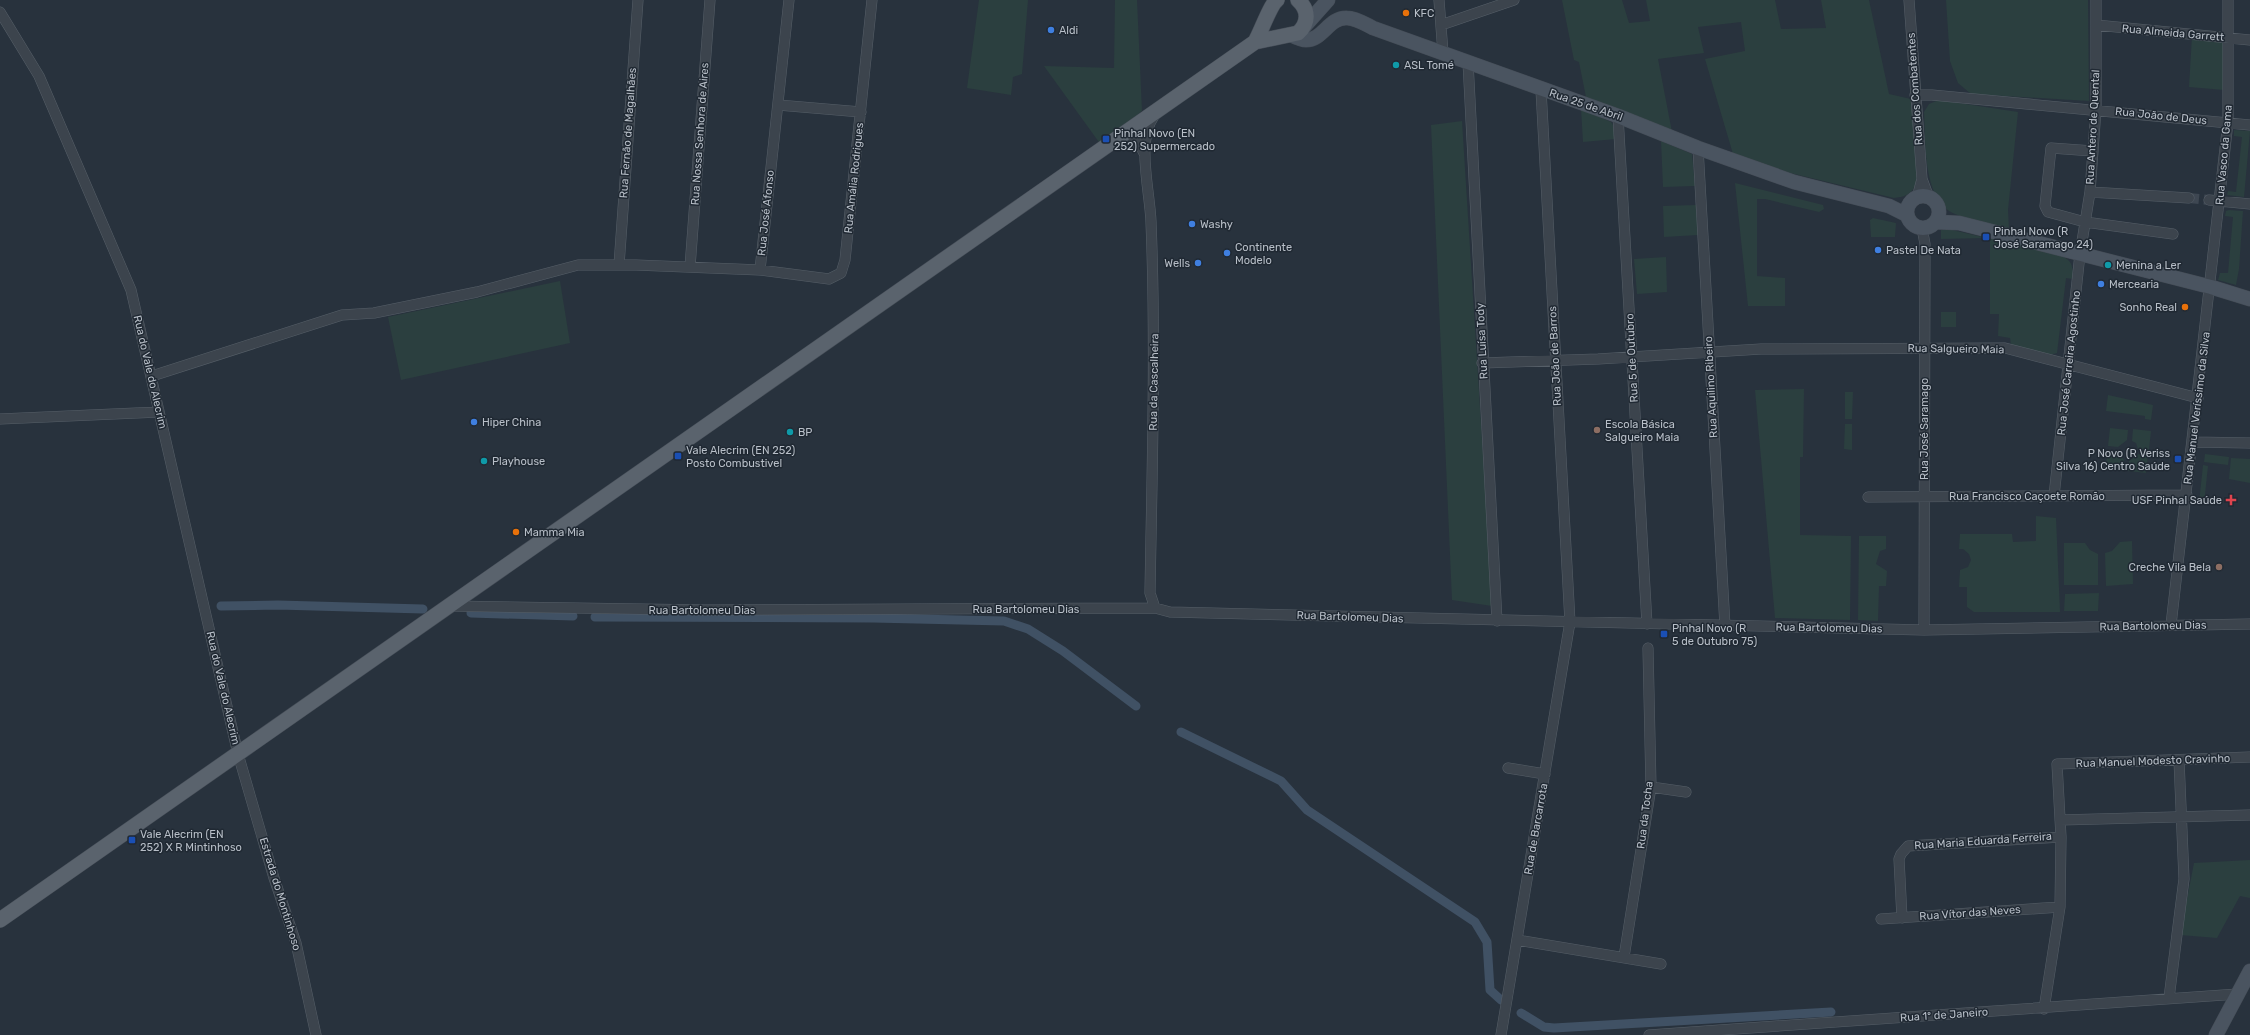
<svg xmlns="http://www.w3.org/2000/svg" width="2250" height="1035" viewBox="0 0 2250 1035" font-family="Rubik,sans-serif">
	<rect width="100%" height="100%" fill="#28323d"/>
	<path fill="#2b3f3f" d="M979 0H1028L1022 74 1013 77 1011 95 967 88Z
		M1115 0H1137L1142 111 1101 145 1044 66 1114 68Z
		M1562 0H1622L1629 23 1650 21 1646 0H1775L1781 29 1826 28 1821 0H1869L1889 94 1911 99C1912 115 1920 175 1915 186 1911 195 1903 197 1894 198L1774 169 1733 154 1705 59 1745 51 1741 22 1698 27 1704 53 1658 59 1672 132 1586 97 1579 62 1574 60Z
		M1946 0H2088L2089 101 1971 94 1958 83 1950 61Z
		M2192 36 2224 40V90L2189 87Z
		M1939 100 2018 112 2008 210 2009 229C1991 224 1972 221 1955 214 1922 200 1926 142 1924 112L1929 104Z
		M1581 109 1611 122 1613 125 1616 139 1583 142Z
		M1462 121 1492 599V606L1452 600 1431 125Z
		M2234 130 2250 131 2244 197 2227 195 2228 191 2236 192 2242 137 2234 136Z
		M1661 141 1692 154 1695 186 1663 187Z
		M1735 183 1823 205 1824 209 1819 212 1765 199H1757V276L1785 278V306H1748Z
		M1696 205 1698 235 1664 237 1663 206Z
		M2229 210 2243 211 2239 269 2236 285 2218 280 2220 273H2228L2233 217 2225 216 2226 211Z
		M1873 218 1896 223 1895 237H1871L1870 220Z
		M1948 229 1987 238 1941 239V230Z
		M1990 238 2062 256C2073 261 2073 268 2073 279L2066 278 2057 353 2050 355 2011 345 2010 338 1998 336 1999 314H1990Z
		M1666 257 1667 292 1637 294 1634 259Z
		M560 281 570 343 401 380 388 317Z
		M1941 312H1956V327H1941Z
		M1804 389 1803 457H1800V535L1851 536 1850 620 1775 618 1755 390Z
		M1845 392H1853L1852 419H1845Z
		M2108 395 2153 405 2151 420 2145 419V416L2106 411Z
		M1845 424H1852V450L1844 449Z
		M2110 428 2128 430 2127 440 2118 447 2108 446Z
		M2133 429 2151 431 2149 450 2138 449 2136 443 2132 441Z
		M2108 452H2118L2124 460 2123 470 2105 469Z
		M2139 454 2148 455 2146 473 2128 471 2129 461Z
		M2205 454 2229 457 2228 465 2204 462Z
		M2231 458 2250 459V483L2229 479Z
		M2203 465 2208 466 2204 504 2199 503Z
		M2036 516 2056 518 2060 612H1974L1967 607V587H1959L1960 570 1968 567 1971 560 1969 554 1963 549H1959L1960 534H2012L2013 542 2036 541Z
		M1859 536H1886V549L1880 551 1876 564 1887 571 1886 586H1879L1878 621 1858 620Z
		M2132 541 2133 584 2106 586 2105 553 2112 551 2120 542Z
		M2064 543H2085L2090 550 2098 554V585H2064Z
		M2099 593 2098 611H2064L2065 594Z
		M2250 860V898L2240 896 2217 938 2180 935 2194 863Z"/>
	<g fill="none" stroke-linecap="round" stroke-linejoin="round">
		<path stroke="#405164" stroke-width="9" d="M221 606 278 605 423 609
			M471 613 573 616
			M595 617 873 618 1004 621 1028 629 1063 651 1136 706
			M1181 732 1281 781 1307 810 1475 922 1487 942 1490 990 1501 1000
			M1521 1013 1544 1027 1554 1028 1831 1012"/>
		<path stroke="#3e4752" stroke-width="10" stroke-dasharray="10 5" stroke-linecap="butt" d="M2189 198 2209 200"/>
		<g stroke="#565f68" stroke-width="11">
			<path id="street" d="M1439 0 1443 53
				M1909 0 1922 179 1929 198
				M0 12 39 76 131 290 238 754 274 878 296 943 316 1035
				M1441 25 1514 0
				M2096 25 2250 40
				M1468 62 1497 621
				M1915 95H1932L2250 125
				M778 105 861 112
				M1154 116C1136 141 1150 191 1151 222 1156 346 1152 470 1150 593L1155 608
				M1618 116 1647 624
				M1118 138 1133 139 1141 147 1144 153
				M1698 148 1725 626
				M2093 151 2051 148 2045 206 2048 212 2085 222 2173 234
				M2090 192 2189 198
				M1917 198 1922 179
				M2209 200 2250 204
				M1922 228 1925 244 1924 630
				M619 265 638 0
				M690 267 710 0
				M760 270 789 0
				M1482 363 1598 359 1761 349 2005 348 2198 398
				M152 376 342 315 374 313 477 292 578 265H636L760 270 829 279 841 273 845 260 872 0
				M0 419 159 412
				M2193 442 2250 443
				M2054 496 2080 254 2090 192 2096 109V0
				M1868 497 2187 495
				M449 606 707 610 1155 608 1170 612 1924 630 2250 624
				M2171 625 2228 122V0
				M1508 768 1545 774
				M1651 787 1686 792
				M2060 820 2250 815
				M1902 918 1899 859 1901 854 1908 846 2061 837
				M1881 919 2060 907
				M1517 940 1661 964
				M1624 957 1651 787 1648 648
				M2169 998 2184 879 2179 760
				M2044 1009 2060 907 2061 837 2057 764 2250 757
				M1501 1035 1570 622 1541 90
				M1649 1035 2238 994"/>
		</g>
		<g stroke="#454d57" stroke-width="15">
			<path id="secondary" d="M1303 28 1328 0
				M1291 35C1295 37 1302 40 1306 40 1323 40 1329 17 1347 18 1356 18 1365 24 1373 28L1618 116 1698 148 1794 182 1889 206 1907 215
				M1907 212a16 16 0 1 1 32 0a16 16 0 1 1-32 0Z
				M1936 222 1959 223 2211 287 2250 299
				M2216 1035 2250 971"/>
		</g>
		<g stroke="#454d57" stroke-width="16">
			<path id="primary" d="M1255 42C1261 32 1270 5 1277 0
				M0 920 1255 42 1298 33C1309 23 1309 10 1298 0"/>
		</g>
		<use href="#street" stroke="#3c444d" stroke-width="10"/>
		<use href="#secondary" stroke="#4a5460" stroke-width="14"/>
		<use href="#primary" stroke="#5a636d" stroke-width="15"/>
	</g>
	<g fill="#e8710a" stroke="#202933" stroke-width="1.5">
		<circle cx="1406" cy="13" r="4"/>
		<circle cx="2185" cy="307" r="4"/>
		<circle cx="516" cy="532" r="4"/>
	</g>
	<g fill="#3f7fe0" stroke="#202933" stroke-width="1.5">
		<circle cx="1051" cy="30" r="4"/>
		<circle cx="1192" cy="224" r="4"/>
		<circle cx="1878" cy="250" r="4"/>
		<circle cx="1227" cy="253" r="4"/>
		<circle cx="1198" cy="263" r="4"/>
		<circle cx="2101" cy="284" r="4"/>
		<circle cx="474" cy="422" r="4"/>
	</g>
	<g fill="#0f9aa8" stroke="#202933" stroke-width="1.5">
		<circle cx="1396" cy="65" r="4"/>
		<circle cx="2108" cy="265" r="4"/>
		<circle cx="790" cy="432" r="4"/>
		<circle cx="484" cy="461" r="4"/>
	</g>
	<g fill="#1a4fb4" stroke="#202933" stroke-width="1.5">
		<rect x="1102" y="135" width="8" height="8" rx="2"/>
		<rect x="1982" y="233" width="8" height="8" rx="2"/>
		<rect x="674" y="452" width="8" height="8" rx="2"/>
		<rect x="2174" y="455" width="8" height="8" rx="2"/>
		<rect x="1660" y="630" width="8" height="8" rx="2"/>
		<rect x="128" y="836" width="8" height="8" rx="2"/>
	</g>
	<g fill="#8d6e63" stroke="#202933" stroke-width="1.5">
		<circle cx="1597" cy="430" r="4"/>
		<circle cx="2219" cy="567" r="4"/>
	</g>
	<path fill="#e0444e" stroke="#202933" stroke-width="1.5" d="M2229 494h4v4h4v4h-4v4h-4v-4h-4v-4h4z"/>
	<g text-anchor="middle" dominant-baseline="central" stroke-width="3" stroke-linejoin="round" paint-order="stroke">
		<g font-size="11" fill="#b8bfc8" stroke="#202933" text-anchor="start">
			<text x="1414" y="13">KFC</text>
			<text x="1059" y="30">Aldi</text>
			<text x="1404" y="65">ASL Tomé</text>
			<text x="1114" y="133">Pinhal Novo (EN<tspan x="1114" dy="13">252) Supermercado</tspan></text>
			<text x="1200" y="224">Washy</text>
			<text x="1994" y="231">Pinhal Novo (R<tspan x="1994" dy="13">José Saramago 24)</tspan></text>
			<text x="1235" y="247">Continente<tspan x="1235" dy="13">Modelo</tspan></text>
			<text x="1886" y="250">Pastel De Nata</text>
			<text x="1190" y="263" text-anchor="end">Wells</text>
			<text x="2116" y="265">Menina a Ler</text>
			<text x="2109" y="284">Mercearia</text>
			<text x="2177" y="307" text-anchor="end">Sonho Real</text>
			<text x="482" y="422">Hiper China</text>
			<text x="1605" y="424">Escola Básica<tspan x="1605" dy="13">Salgueiro Maia</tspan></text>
			<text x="798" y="432">BP</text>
			<text x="686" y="450">Vale Alecrim (EN 252)<tspan x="686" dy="13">Posto Combustivel</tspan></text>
			<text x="2170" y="453" text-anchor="end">P Novo (R Veriss<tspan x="2170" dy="13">Silva 16) Centro Saúde</tspan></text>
			<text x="492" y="461">Playhouse</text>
			<text x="2222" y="500" text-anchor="end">USF Pinhal Saúde</text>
			<text x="524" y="532">Mamma Mia</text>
			<text x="2211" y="567" text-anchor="end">Creche Vila Bela</text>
			<text x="1672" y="628">Pinhal Novo (R<tspan x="1672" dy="13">5 de Outubro 75)</tspan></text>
			<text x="140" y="834">Vale Alecrim (EN<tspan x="140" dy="13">252) X R Mintinhoso</tspan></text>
		</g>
		<g font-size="11" fill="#b8bfc8" stroke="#202933">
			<text transform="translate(2173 33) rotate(5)">Rua Almeida Garrett</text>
			<text transform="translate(1915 89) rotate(-94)">Rua dos Combatentes</text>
			<text transform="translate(1586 105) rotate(19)">Rua 25 de Abril</text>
			<text transform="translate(2161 116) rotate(6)">Rua João de Deus</text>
			<text transform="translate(2093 127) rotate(-87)">Rua Antero de Quental</text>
			<text transform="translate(628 133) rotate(-86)">Rua Fernão de Magalhães</text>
			<text transform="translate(700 134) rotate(-86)">Rua Nossa Senhora de Aires</text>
			<text transform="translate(2224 155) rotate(-85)">Rua Vasco da Gama</text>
			<text transform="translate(854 178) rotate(-84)">Rua Amália Rodrigues</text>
			<text transform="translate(766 213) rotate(-84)">Rua José Afonso</text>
			<text transform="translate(1482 341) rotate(-93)">Rua Luísa Tody</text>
			<text transform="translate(1956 349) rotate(1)">Rua Salgueiro Maia</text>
			<text transform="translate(1555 356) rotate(-93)">Rua João de Barros</text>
			<text transform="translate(1632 358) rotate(-93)">Rua 5 de Outubro</text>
			<text transform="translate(2069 363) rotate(-84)">Rua José Carreira Agostinho</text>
			<text transform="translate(150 372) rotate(77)">Rua do Vale do Alecrim</text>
			<text transform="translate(1154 382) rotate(-89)">Rua da Cascalheira</text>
			<text transform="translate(1711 387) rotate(-93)">Rua Aquilino Ribeiro</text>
			<text transform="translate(2197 408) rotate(-83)">Rua Manuel Veríssimo da Silva</text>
			<text transform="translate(1924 429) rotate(-90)">Rua José Saramago</text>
			<text x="2027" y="496">Rua Francisco Caçoete Romão</text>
			<text x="1026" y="609">Rua Bartolomeu Dias</text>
			<text x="702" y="610">Rua Bartolomeu Dias</text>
			<text transform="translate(1350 617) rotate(2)">Rua Bartolomeu Dias</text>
			<text transform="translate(2153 626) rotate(-1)">Rua Bartolomeu Dias</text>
			<text transform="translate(1829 628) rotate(1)">Rua Bartolomeu Dias</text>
			<text transform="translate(223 688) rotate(77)">Rua do Vale do Alecrim</text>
			<text transform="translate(2153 761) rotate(-2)">Rua Manuel Modesto Cravinho</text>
			<text transform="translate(1645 815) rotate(-83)">Rua da Tocha</text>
			<text transform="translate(1536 829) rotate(-80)">Rua de Barcarrota</text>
			<text transform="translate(1983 841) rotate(-4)">Rua Maria Eduarda Ferreira</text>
			<text transform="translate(280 894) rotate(73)">Estrada do Montinhoso</text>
			<text transform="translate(1970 913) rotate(-4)">Rua Vítor das Neves</text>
			<text transform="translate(1944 1015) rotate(-4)">Rua 1º de Janeiro</text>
		</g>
	</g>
</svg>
